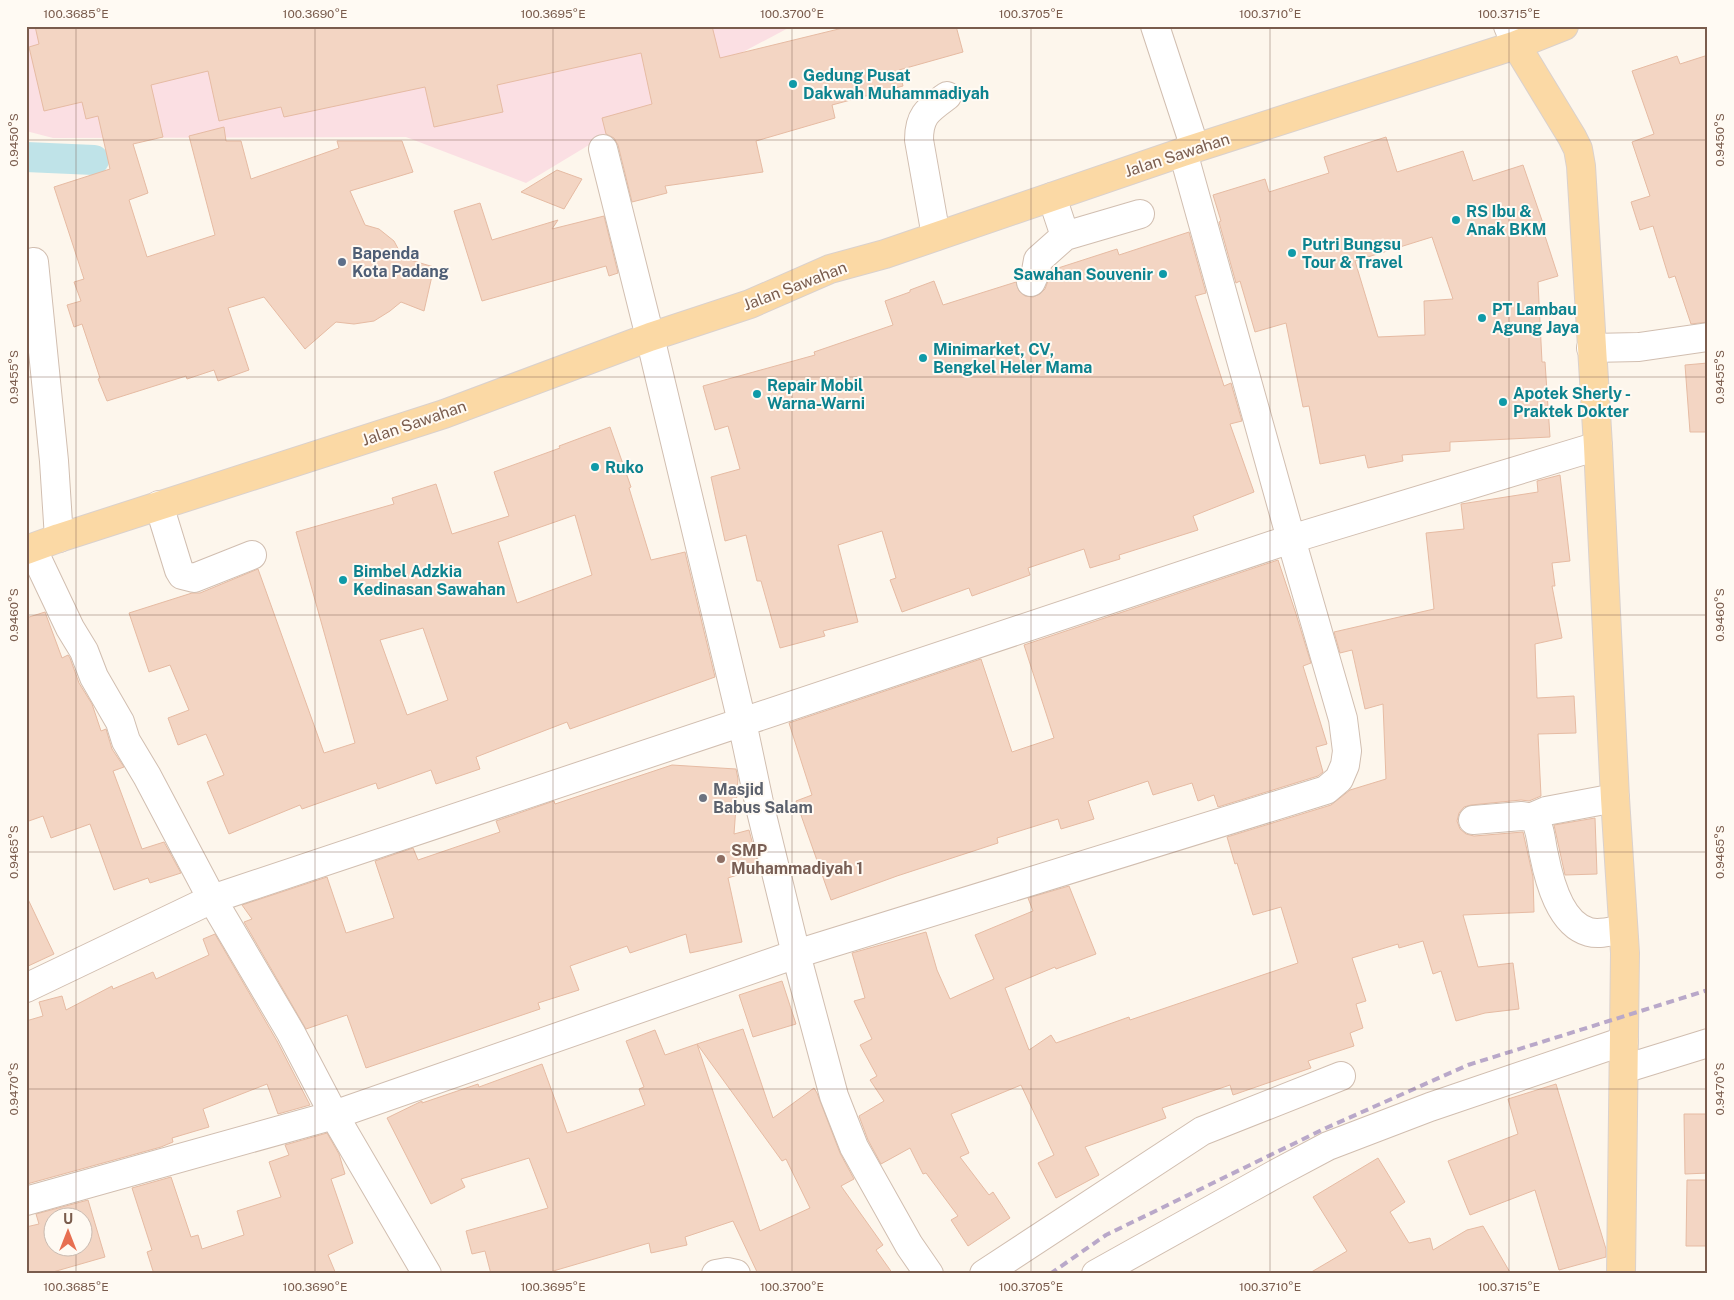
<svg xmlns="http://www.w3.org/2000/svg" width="1734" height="1300" viewBox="0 0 1734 1300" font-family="'Public Sans',sans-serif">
	<rect width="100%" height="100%" fill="#fdf6ec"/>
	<path fill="#fbdfe3" d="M26 26H792L743 52 526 183 406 137 53 138 26 131Z"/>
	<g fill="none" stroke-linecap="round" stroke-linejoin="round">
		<path stroke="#bfe3e8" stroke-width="30" d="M26 157 94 160"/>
	</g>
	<path fill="#f3d5c3" stroke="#e6bba3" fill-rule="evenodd" d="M35 26H712L720 58 851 26H956L963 52 899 70 903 86 832 105 835 118 756 141 763 172 665 186 667 193 632 202 618 145 614 138 606 134 602 118 652 104 641 53 497 85 503 112 434 127 425 87 284 117 281 107 219 121 208 71 151 85 163 137 133 144 148 193 129 200 147 257 215 235 189 136 224 127 226 141H241L251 179 339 148 337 141H402L413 172 350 191 365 225 379 229 394 241 403 258 434 267 424 311 401 302 390 311 374 321 354 324 336 322 305 349 264 297 228 308 249 370 218 381 214 370 187 379 186 376 107 401 98 379 100 378 82 324 74 327 67 305 81 301 74 282 84 279 54 187 110 169 98 116 86 119 82 102 44 111 29 47 39 44Z
		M1708 55V322L1691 324 1675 276 1669 278 1653 226 1640 230 1631 202 1650 196 1632 142 1654 134 1632 71 1677 56 1680 64Z
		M1386 137 1397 172 1463 151 1473 181 1523 165 1546 232 1544 233 1558 276 1538 282 1542 362H1545L1550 437 1450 442V451L1402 455 1403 461 1368 468 1365 455 1320 464 1309 406 1303 407 1286 323 1255 332 1240 281 1236 283 1219 222 1221 221 1213 195 1265 179 1269 192 1329 173 1324 157ZM1432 237 1453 299 1424 301 1425 335 1378 337 1355 261Z
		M557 170 582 179 564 209 521 192Z
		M480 203 492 240 558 220 552 229 604 216 618 273 609 276 606 266 482 301 454 211Z
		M1189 232 1206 293 1195 296 1224 386 1231 383 1242 421 1230 424 1254 492 1193 516 1198 530 1119 555 1120 559 1090 568 1084 549 1028 568 1030 575 972 596 969 588 902 612 890 580 896 578 882 531 838 545 858 622 823 631 825 636 780 648 761 581H757L746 535 725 541 711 477 740 469 728 426 715 430 703 386 815 355 814 352 893 325 885 301 910 292V290L934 281 943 305 1016 282 1019 291 1025 296 1033 297 1040 294 1045 289 1052 270 1117 249 1119 255Z
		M1708 363V432H1690L1685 365Z
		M610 427 631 487 629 488 651 560 685 552 715 677 570 729 567 722 476 757 480 769 436 784 431 770 378 789 376 783 302 809 300 805 229 834 207 782 224 775 206 734 178 745 168 718 189 710 170 665 149 672 129 613 192 593H200L258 569 324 753 355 743 296 532 394 504 392 498 436 484 452 534 509 516 494 472 560 448 559 446ZM575 515 592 575 517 603 498 542ZM423 628 448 700 407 715 380 640Z
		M1560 475 1570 561 1552 563 1555 586H1552L1562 638 1535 644 1537 698 1574 696 1576 733 1538 734 1541 796 1529 801 1521 800 1471 805 1464 807 1459 813 1457 821 1460 829 1466 834 1474 836 1523 832 1533 877 1534 912 1463 915 1478 967 1513 963 1519 1009 1485 1013 1456 1021 1441 971 1433 974 1423 941 1399 948 1398 944 1352 958 1366 1001 1356 1004 1363 1028 1350 1033 1354 1046 1308 1061 1311 1068 1233 1095 1230 1085 1162 1108 1166 1118 1085 1147 1099 1175 1056 1198 1038 1163 1054 1155 1021 1085 951 1114 969 1153 960 1157 989 1195 993 1192 1010 1218 968 1246 951 1220 958 1216 926 1173 923 1174 910 1148 881 1164 868 1140 859 1116 884 1101 870 1080 877 1076 860 1045 872 1039 854 1001 865 998 852 953 926 932 937 970 950 999 994 979 975 935 1033 911 1028 898 1069 886 1096 954 1056 969 1055 967 1005 988 1029 1050 1051 1035 1056 1043 1129 1017 1130 1020 1298 963 1281 907 1253 915 1237 863 1235 864 1227 837 1331 805 1350 790 1386 779 1383 704 1365 709 1352 650 1340 653 1334 632 1434 609 1426 533 1464 529 1461 504 1538 492 1537 481Z
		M1278 560 1296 614 1311 663 1303 666 1327 744 1316 747 1323 772 1318 776 1218 807 1214 795 1198 801 1192 783 1153 795 1148 781 1088 801 1094 819 1061 829 1058 819 997 838 998 843 897 876 831 900 796 801 812 795 789 723 981 659 1012 752 1054 738 1024 645Z
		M45 612 62 658 68 655 70 658 79 683 92 704 101 731 106 729 112 749 124 767 113 771 142 849 164 842 181 873 150 883 148 878 114 890 90 824 51 838 43 816 26 822V618Z
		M672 765 736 769 738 779 734 834 749 830 759 868 728 878 742 942 690 953 686 934 630 953 627 946 570 966 579 990 538 1003 540 1009 366 1068 347 1015 306 1029 244 922 252 919 242 905 327 877 346 933 394 918 375 861 413 848 418 860 500 832 496 821 554 801 555 804Z
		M1595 818 1597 874 1565 875 1554 825Z
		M26 895 54 954 26 967Z
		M215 934 277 1041 310 1105 278 1114 267 1084 203 1109 209 1127 172 1138 173 1142 161 1147 27 1184 26 1021 43 1016 39 1002 62 996 66 1010 112 986 113 989 153 972 156 979 209 955 203 939Z
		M782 981 796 1024 753 1037 739 995Z
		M743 1029 773 1118 814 1088 817 1093 840 1153 854 1179 841 1186 883 1245 876 1250 893 1274H758L733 1221 685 1237 687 1245 651 1253 649 1243 543 1274H491L485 1251 472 1254 466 1231 548 1208 529 1158 461 1179 465 1187 431 1204 387 1118 422 1101V1103L478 1084 479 1087 542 1064 567 1133 574 1131 645 1105 639 1089 644 1087 626 1041 655 1030 665 1055 697 1044 760 1231 810 1208 786 1159 782 1161 697 1044Z
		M1556 1084 1606 1249V1257L1559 1270 1535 1190 1470 1215 1448 1161 1518 1134 1508 1099Z
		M1684 1114H1708V1173L1685 1174Z
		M327 1133 339 1154 345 1174 331 1179 353 1243 328 1255 336 1274H154L147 1252 152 1250 132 1188 171 1177 191 1237 198 1235 202 1249 244 1235 237 1211 281 1197 269 1162 289 1155 285 1145Z
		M1378 1158 1405 1202 1390 1212 1409 1243 1430 1238 1433 1250 1467 1230 1483 1226 1511 1274H1308L1347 1251 1313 1197Z
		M1687 1180H1708V1246H1686Z
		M88 1200 105 1257 46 1274H26V1227L39 1224 36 1214ZM52 1218H82V1248H52Z"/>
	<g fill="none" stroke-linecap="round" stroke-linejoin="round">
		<g stroke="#d1beb0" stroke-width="30">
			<path id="minor" d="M1155 26 1195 148
				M1508 26 1516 45
				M603 149 650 337 742 722 760 807 796 954 1326 790 1339 779 1345 765 1347 751 1343 719 1291 539 1183 152
				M936 236 919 140C919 115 928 110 947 96
				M1065 236 1140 214
				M34 262 54 461 59 538
				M1031 282 1036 271 1038 260 1065 236 1052 197
				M1591 348 1639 347 1708 337
				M159 505 179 570 182 575 194 578 252 555
				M32 548 70 628 84 651 94 677 120 722 126 741 147 776 212 899 291 1033 334 1115 427 1274
				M1532 817 1546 811 1615 798
				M1473 820 1522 816 1534 818C1541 829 1541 843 1544 855 1549 880 1560 924 1589 932 1600 935 1612 931 1623 929
				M26 988 212 899 1291 539 1598 446
				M1624 1069 1708 1043
				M26 1201 334 1115 796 954 834 1096 854 1147 909 1245 929 1274
				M716 1274 727 1272 736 1274
				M984 1274 1202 1131 1341 1076
				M1096 1274 1279 1172 1328 1146 1430 1107 1624 1041"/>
		</g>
		<g stroke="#dad1cd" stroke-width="30">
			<path id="major" d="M1516 45 1572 137 1578 149 1581 166 1598 446 1615 798 1625 953 1621 1274
				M26 550 59 538 444 414 650 337 750 304 830 269 885 254 1183 152 1516 45 1564 26"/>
		</g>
		<use href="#minor" stroke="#fff" stroke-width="28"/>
		<use href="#major" stroke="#fbd9a5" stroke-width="28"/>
		<path stroke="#b9a8c9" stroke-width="4" stroke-dasharray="8 5" stroke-linecap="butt" d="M1050 1274 1106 1235 1326 1128 1468 1065 1708 990"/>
	</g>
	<path fill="none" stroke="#7a5c4d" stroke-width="1" stroke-opacity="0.45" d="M76 26V1218M315 26V1274M553 26V1274M792 26V1274M1031 26V1274M1270 26V1274M1509 26V1274M26 140H1708M26 377H1708M26 615H1708M26 852H1708M26 1089H1708M76 1248V1274"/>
	<g fill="#0f9aa8" stroke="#fffaf3" stroke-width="2">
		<circle cx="793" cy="84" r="5"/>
		<circle cx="1456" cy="220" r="5"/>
		<circle cx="1292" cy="253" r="5"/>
		<circle cx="1163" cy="274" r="5"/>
		<circle cx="1482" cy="318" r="5"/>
		<circle cx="923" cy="358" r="5"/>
		<circle cx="757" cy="394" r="5"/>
		<circle cx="1503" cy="402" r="5"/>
		<circle cx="595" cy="467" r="5"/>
		<circle cx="343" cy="580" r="5"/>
	</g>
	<circle fill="#5c6f8a" stroke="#fffaf3" stroke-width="2" cx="342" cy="262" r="5"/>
	<circle fill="#6b7280" stroke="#fffaf3" stroke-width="2" cx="703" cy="798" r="5"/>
	<circle fill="#8d6e63" stroke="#fffaf3" stroke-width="2" cx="721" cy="859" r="5"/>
	<g text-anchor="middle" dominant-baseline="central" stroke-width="4" stroke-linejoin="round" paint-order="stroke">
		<g font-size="16" font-weight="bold" fill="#0d838f" stroke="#fffaf3" text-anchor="start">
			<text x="803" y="75">Gedung Pusat<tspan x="803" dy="18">Dakwah Muhammadiyah</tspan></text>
			<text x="1466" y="211">RS Ibu &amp;<tspan x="1466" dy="18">Anak BKM</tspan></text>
			<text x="1302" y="244">Putri Bungsu<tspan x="1302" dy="18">Tour &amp; Travel</tspan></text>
			<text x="1153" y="274" text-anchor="end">Sawahan Souvenir</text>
			<text x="1492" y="309">PT Lambau<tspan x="1492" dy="18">Agung Jaya</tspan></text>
			<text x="933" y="349">Minimarket, CV,<tspan x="933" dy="18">Bengkel Heler Mama</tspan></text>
			<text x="767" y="385">Repair Mobil<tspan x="767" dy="18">Warna-Warni</tspan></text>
			<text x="1513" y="393">Apotek Sherly -<tspan x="1513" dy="18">Praktek Dokter</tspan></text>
			<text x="605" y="467">Ruko</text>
			<text x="353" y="571">Bimbel Adzkia<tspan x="353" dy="18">Kedinasan Sawahan</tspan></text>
		</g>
		<g font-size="16" fill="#7a5c4d" stroke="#fffaf3">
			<text transform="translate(1177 155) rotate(-18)">Jalan Sawahan</text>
			<text transform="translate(795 286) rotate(-21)">Jalan Sawahan</text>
			<text transform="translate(414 423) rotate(-19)">Jalan Sawahan</text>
		</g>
		<g font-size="16" font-weight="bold" fill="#4e5e75" stroke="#fffaf3" text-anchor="start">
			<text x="352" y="253">Bapenda<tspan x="352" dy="18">Kota Padang</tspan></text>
		</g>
		<g font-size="16" font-weight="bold" fill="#5b616d" stroke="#fffaf3" text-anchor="start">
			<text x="713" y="789">Masjid<tspan x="713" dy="18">Babus Salam</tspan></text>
		</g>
		<g font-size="16" font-weight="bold" fill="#785e54" stroke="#fffaf3" text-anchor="start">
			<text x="731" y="850">SMP<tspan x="731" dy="18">Muhammadiyah 1</tspan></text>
		</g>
	</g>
	<rect width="1734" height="1300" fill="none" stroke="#fffaf3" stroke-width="55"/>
	<g transform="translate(68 1232)"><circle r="24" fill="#fffaf3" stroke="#cabbb1"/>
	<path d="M0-4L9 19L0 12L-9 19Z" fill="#e76f51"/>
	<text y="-8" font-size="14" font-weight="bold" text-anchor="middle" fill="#7a5c4d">U</text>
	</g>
	<rect x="28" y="28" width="1678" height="1244" fill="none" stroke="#7a5c4d" stroke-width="2"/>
	<g font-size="12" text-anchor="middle" fill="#7a5c4d">
		<text x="76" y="18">100.3685°E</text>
		<text x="315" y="18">100.3690°E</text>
		<text x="553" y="18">100.3695°E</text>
		<text x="792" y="18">100.3700°E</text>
		<text x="1031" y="18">100.3705°E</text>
		<text x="1270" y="18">100.3710°E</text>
		<text x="1509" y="18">100.3715°E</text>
		<text transform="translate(14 140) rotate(-90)" y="4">0.9450°S</text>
		<text transform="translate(1720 140) rotate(-90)" y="4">0.9450°S</text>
		<text transform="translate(14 377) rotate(-90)" y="4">0.9455°S</text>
		<text transform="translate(1720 377) rotate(-90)" y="4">0.9455°S</text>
		<text transform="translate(14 615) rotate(-90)" y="4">0.9460°S</text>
		<text transform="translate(1720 615) rotate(-90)" y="4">0.9460°S</text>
		<text transform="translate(14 852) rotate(-90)" y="4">0.9465°S</text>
		<text transform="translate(1720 852) rotate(-90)" y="4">0.9465°S</text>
		<text transform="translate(14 1089) rotate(-90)" y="4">0.9470°S</text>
		<text transform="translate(1720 1089) rotate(-90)" y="4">0.9470°S</text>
		<text x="76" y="1291">100.3685°E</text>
		<text x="315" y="1291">100.3690°E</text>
		<text x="553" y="1291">100.3695°E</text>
		<text x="792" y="1291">100.3700°E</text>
		<text x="1031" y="1291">100.3705°E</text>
		<text x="1270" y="1291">100.3710°E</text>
		<text x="1509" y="1291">100.3715°E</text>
	</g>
</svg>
